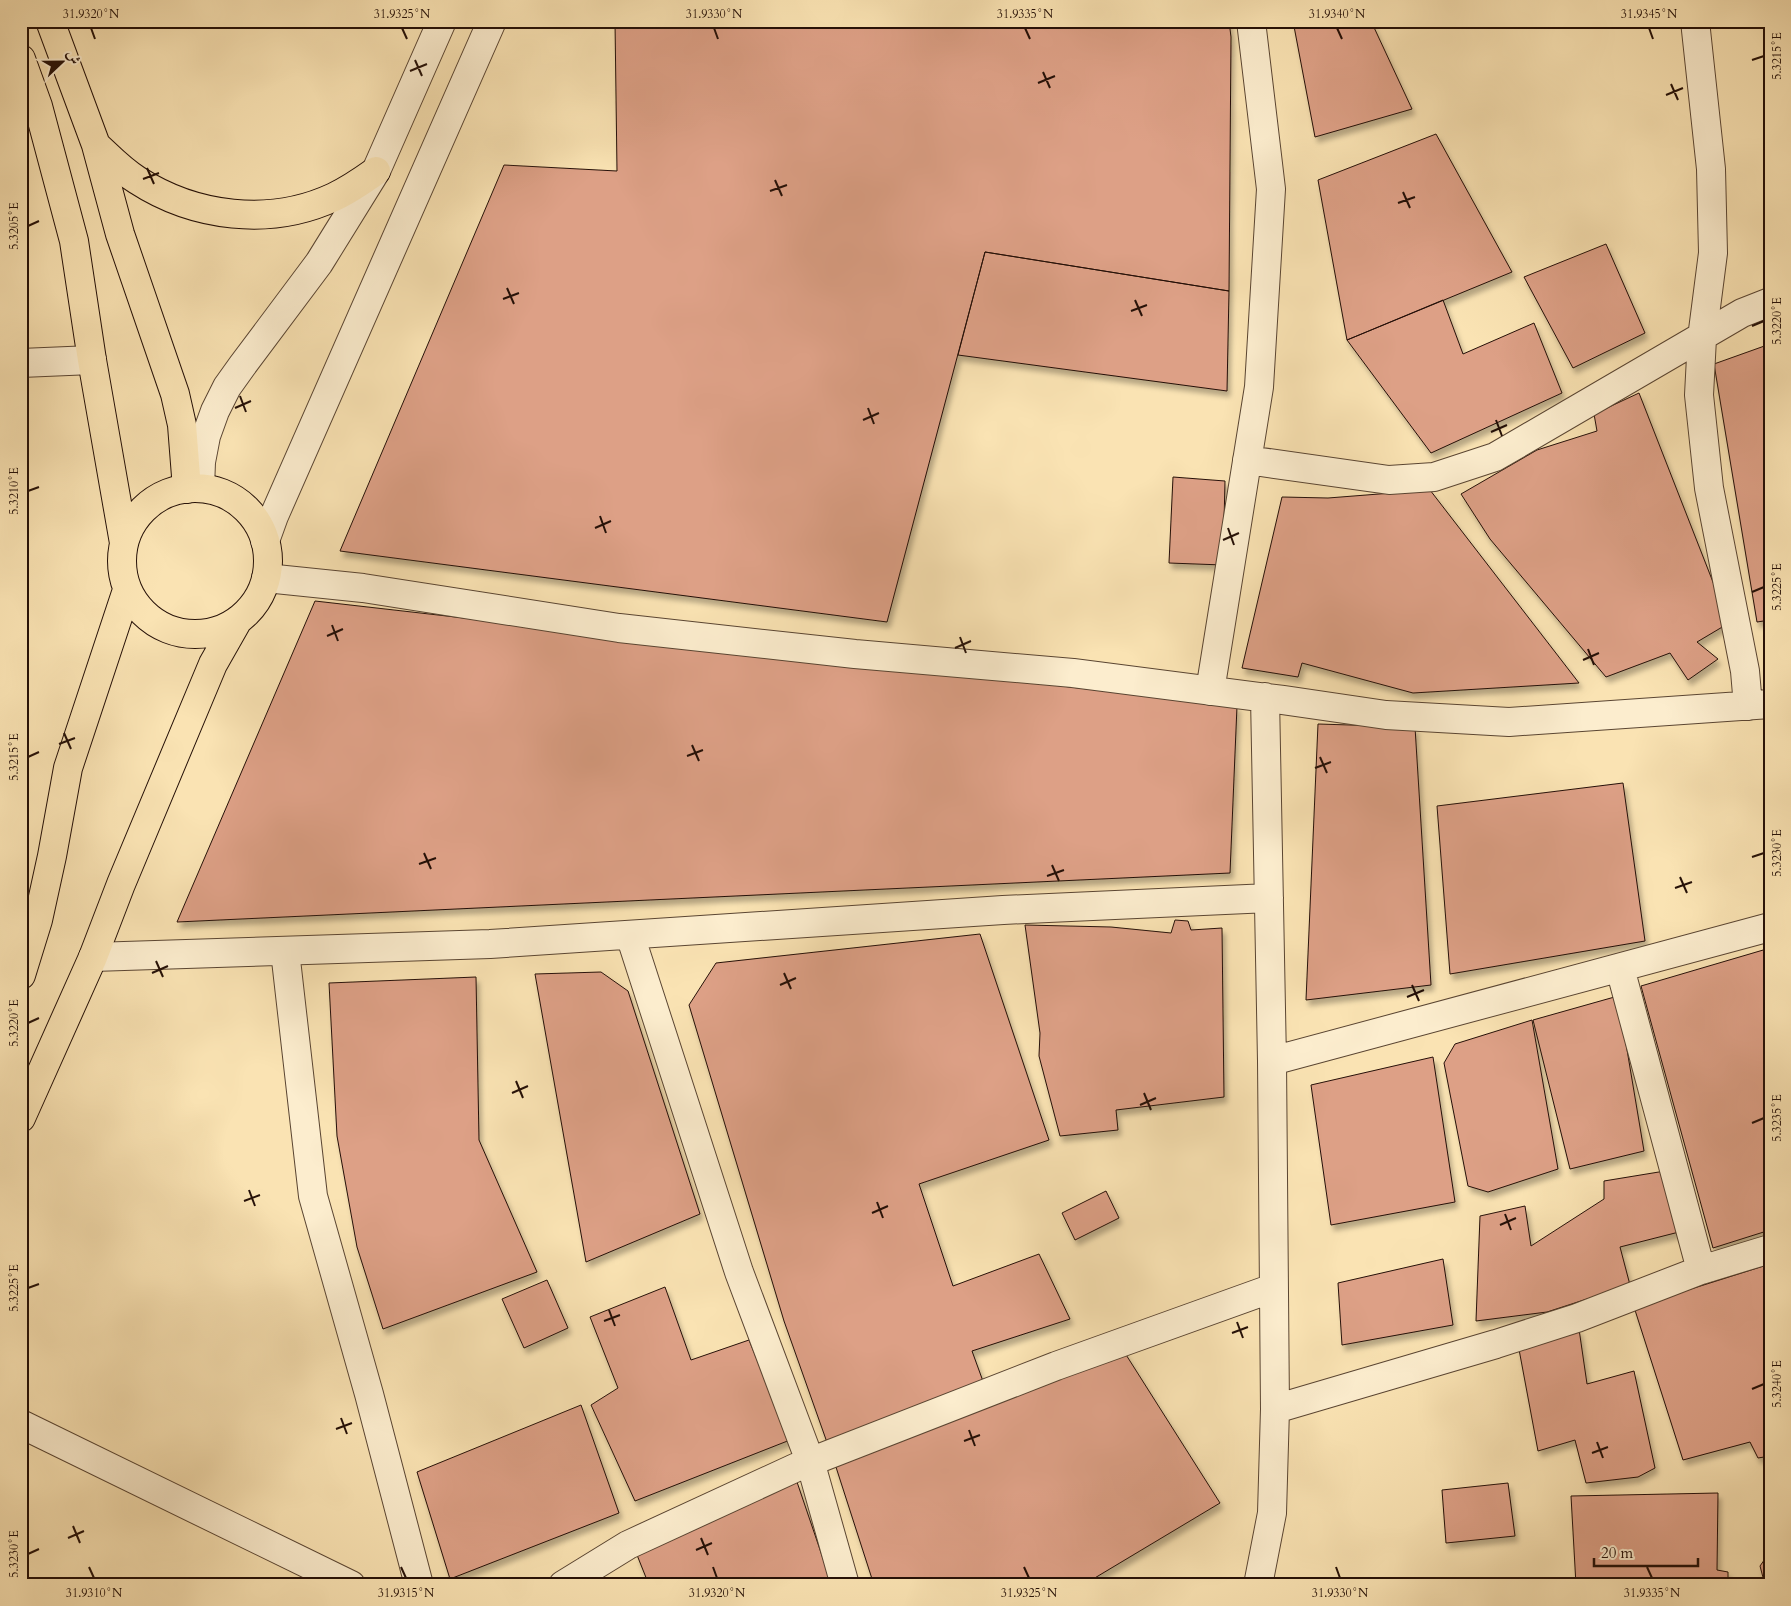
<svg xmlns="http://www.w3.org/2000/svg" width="1791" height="1606" viewBox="0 0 1791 1606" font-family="Cardo,Amiri,serif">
	<defs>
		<filter id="shadow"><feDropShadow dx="3" dy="5.5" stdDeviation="2.5" flood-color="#0004"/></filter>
	</defs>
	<rect width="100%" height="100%" fill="#fae3b3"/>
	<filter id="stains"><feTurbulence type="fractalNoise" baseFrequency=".004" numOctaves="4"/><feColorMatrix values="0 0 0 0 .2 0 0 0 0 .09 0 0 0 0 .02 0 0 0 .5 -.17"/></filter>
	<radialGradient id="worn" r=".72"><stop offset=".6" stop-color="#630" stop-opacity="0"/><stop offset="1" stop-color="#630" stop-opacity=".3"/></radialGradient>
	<path fill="#dda086" stroke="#251007" filter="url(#shadow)" d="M615 21H1229L1231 37 1229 291 985 252 887 622 340 551 504 165 617 171Z
		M1293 21H1371L1412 109 1315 137Z
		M1436 134 1512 272 1347 340 1318 180Z
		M1606 244 1645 333 1573 368 1524 277Z
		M985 252 1229 291 1227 391 958 355Z
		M1443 300 1463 354 1534 323 1562 393 1431 453 1347 340Z
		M1770 344V620L1757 622 1714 364Z
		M1639 393 1729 623 1697 642 1718 659 1688 680 1670 653 1606 677 1490 539 1461 494 1537 450 1597 431 1594 414Z
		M1173 477 1225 481 1223 565 1169 563Z
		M1430 490 1579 683 1413 693 1302 663 1298 677 1242 668 1282 497 1328 498Z
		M315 601 1237 706 1230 873 177 922Z
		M1318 724 1415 727 1431 985 1306 1000Z
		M1623 783 1645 941 1450 974 1437 806Z
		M1175 920 1188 921 1191 930 1222 928 1224 1097 1116 1110 1118 1130 1060 1136 1039 1056 1040 1033 1025 925 1111 927 1171 933Z
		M980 934 1049 1140 919 1184 953 1286 1039 1254 1070 1319 972 1351 984 1384 829 1448 784 1321 689 1005 716 963Z
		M1770 948V1230L1713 1248 1641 986Z
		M601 972 628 991 700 1214 586 1262 535 974Z
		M476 977 479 1140 537 1272 383 1329 357 1247 337 1136 329 983Z
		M1618 996 1644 1151 1570 1169 1533 1020Z
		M1532 1020 1558 1169 1488 1192 1468 1186 1444 1063 1455 1044Z
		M1433 1057 1455 1202 1331 1225 1311 1085Z
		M1671 1170 1679 1232 1620 1247 1630 1285 1547 1312 1476 1321 1480 1216 1525 1206 1531 1246 1604 1199V1181Z
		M1106 1191 1119 1218 1075 1240 1062 1213Z
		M1443 1259 1453 1325 1342 1345 1338 1283Z
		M1770 1264V1456L1758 1458 1750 1442 1683 1460 1634 1307Z
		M547 1280 568 1328 524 1348 502 1299Z
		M665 1287 691 1360 749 1340 790 1440 635 1501 591 1405 618 1388 590 1317Z
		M1579 1329 1587 1384 1634 1371 1655 1468 1638 1477 1586 1483 1575 1440 1538 1451 1518 1344Z
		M1123 1350 1220 1503 1083 1585H874L835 1464Z
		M581 1405 619 1513 450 1579 417 1472Z
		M797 1482 832 1585H649L637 1555Z
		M1508 1483 1515 1536 1446 1543 1442 1490Z
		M1718 1493 1717 1570 1728 1572V1581L1706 1580 1662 1585H1576L1571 1496Z
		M1770 1555V1585H1765L1760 1566 1767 1556Z"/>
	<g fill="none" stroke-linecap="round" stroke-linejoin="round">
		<g stroke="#5a4532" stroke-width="30">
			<path id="minor" d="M1695 21 1711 169 1713 253 1702 338 1699 395 1709 488 1745 671 1748 706
				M21 363 92 360
				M1247 460 1389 480 1434 477 1495 457 1742 313 1770 302
				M266 578 363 588 619 628 855 654 1073 673 1283 700 1386 715 1509 722 1770 704
				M1210 691 1259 387 1271 189 1251 21
				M630 935 739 1272 810 1461 845 1585
				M285 951 313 1196 369 1394 419 1585
				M93 957 490 944 1003 910 1269 898
				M1620 968 1701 1270
				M1272 1061 1770 927
				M1275 1409 1496 1344 1577 1318 1701 1270 1770 1249
				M563 1585 628 1545 797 1467 1056 1366 1273 1288
				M1258 1585 1272 1513 1275 1409 1272 1061 1265 697"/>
		</g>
		<g stroke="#5a4532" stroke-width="30">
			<path id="tertiary" d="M200 488 201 462 206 436 215 411 227 387 242 366 319 263 376 171 442 21
				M265 541 274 516 492 21
				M21 1424 351 1585"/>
		</g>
		<g stroke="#251007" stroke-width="30">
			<path id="primary" d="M50 21 96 145 120 234 175 394 182 425 187 489
				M21 59 38 106 74 241 92 360 124 543
				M96 145C109 157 121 170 137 180 194 217 270 227 334 197 349 190 362 181 376 171
				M122 561a73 73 0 1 1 146 0a73 73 0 1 1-146 0Z
				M21 975 38 920 52 856 68 768 127 590
				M21 1118 93 957 121 884 213 664 238 620"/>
		</g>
		<use href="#minor" stroke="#fcedce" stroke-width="28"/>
		<use href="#tertiary" stroke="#fcedce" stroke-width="28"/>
		<use href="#primary" stroke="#fae3b3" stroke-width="28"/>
	</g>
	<path fill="none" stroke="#251007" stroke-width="2" d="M91 28 95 39M402 28 407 39M714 28 718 39M1025 28 1030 39M1337 28 1342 39M1649 28 1653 39M415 60 422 76M1752 60 1764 56M410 71 427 64M1043 72 1050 88M1038 83 1055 76M1671 84 1678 100M1666 95 1683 88M147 168 154 184M143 179 159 173M775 180 782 196M770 191 787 185M1403 192 1410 208M1398 203 1415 197M28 226 39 221M507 288 514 304M503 299 519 293M1135 300 1142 316M1131 311 1147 305M1752 326 1764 321M240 396 246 412M235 408 251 401M868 408 874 424M863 420 879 413M1496 420 1502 436M1491 432 1507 425M28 491 39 487M600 516 606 533M595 528 611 521M1228 528 1234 545M1223 540 1239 533M1752 592 1764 587M332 625 338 641M327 636 343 629M960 637 966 653M955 648 971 641M1588 649 1594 665M1583 660 1599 653M64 733 71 749M59 744 75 738M692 745 699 761M687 756 703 750M28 757 39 752M1320 757 1327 773M1315 768 1331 762M424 853 431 869M1752 857 1764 853M419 864 436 858M1052 865 1059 881M1047 876 1064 870M1680 877 1687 893M1675 888 1692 882M156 961 163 977M152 973 168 966M784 973 791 989M780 985 796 978M1412 985 1419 1001M1407 997 1424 990M28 1023 39 1018M516 1081 523 1098M512 1093 528 1086M1144 1093 1151 1110M1140 1105 1156 1098M1752 1123 1764 1118M249 1190 255 1206M244 1201 260 1195M877 1202 883 1218M872 1213 888 1206M1505 1214 1511 1230M1500 1225 1516 1218M28 1288 39 1284M609 1310 615 1326M604 1321 620 1315M1237 1322 1243 1338M1232 1333 1248 1327M1752 1389 1764 1384M341 1418 347 1434M336 1429 352 1423M969 1430 975 1446M964 1441 980 1435M1597 1442 1603 1458M1592 1453 1608 1447M73 1526 80 1543M68 1538 84 1531M701 1538 708 1555M696 1550 712 1543M28 1554 39 1549M89 1567 94 1578M401 1567 406 1578M713 1567 717 1578M1024 1567 1029 1578M1336 1567 1340 1578M1647 1567 1652 1578"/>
	<rect width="1791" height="1606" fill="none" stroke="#fae3b3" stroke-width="55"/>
	<g transform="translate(62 62) rotate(68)" stroke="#fcedce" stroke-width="4" paint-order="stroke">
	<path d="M0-4L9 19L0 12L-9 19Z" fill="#251007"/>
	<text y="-8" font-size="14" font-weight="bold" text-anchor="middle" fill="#251007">ش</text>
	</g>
	<path d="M1594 1558v8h104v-8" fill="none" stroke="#251007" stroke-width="2.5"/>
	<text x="1601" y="1558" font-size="15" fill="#251007" stroke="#fcedce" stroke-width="4" paint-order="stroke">20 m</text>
	<rect x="28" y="28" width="1736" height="1550" fill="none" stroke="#251007" stroke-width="2"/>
	<g font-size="12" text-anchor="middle" fill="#251007">
		<text x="91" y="18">31.9320°N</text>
		<text x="402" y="18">31.9325°N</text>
		<text x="714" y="18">31.9330°N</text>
		<text x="1025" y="18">31.9335°N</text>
		<text x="1337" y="18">31.9340°N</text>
		<text x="1649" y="18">31.9345°N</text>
		<text transform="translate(1777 56) rotate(-90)" y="4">5.3215°E</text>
		<text transform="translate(14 226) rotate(-90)" y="4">5.3205°E</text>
		<text transform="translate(1777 321) rotate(-90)" y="4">5.3220°E</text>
		<text transform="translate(14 491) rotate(-90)" y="4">5.3210°E</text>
		<text transform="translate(1777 587) rotate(-90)" y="4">5.3225°E</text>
		<text transform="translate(14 757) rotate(-90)" y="4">5.3215°E</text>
		<text transform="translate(1777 853) rotate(-90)" y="4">5.3230°E</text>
		<text transform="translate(14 1023) rotate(-90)" y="4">5.3220°E</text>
		<text transform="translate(1777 1118) rotate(-90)" y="4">5.3235°E</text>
		<text transform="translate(14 1288) rotate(-90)" y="4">5.3225°E</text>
		<text transform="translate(1777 1384) rotate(-90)" y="4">5.3240°E</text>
		<text transform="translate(14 1554) rotate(-90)" y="4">5.3230°E</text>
		<text x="94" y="1597">31.9310°N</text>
		<text x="406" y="1597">31.9315°N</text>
		<text x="717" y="1597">31.9320°N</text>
		<text x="1029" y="1597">31.9325°N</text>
		<text x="1340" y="1597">31.9330°N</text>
		<text x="1652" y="1597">31.9335°N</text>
	</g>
	<rect width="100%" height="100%" filter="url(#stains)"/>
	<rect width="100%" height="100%" fill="url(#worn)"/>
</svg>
